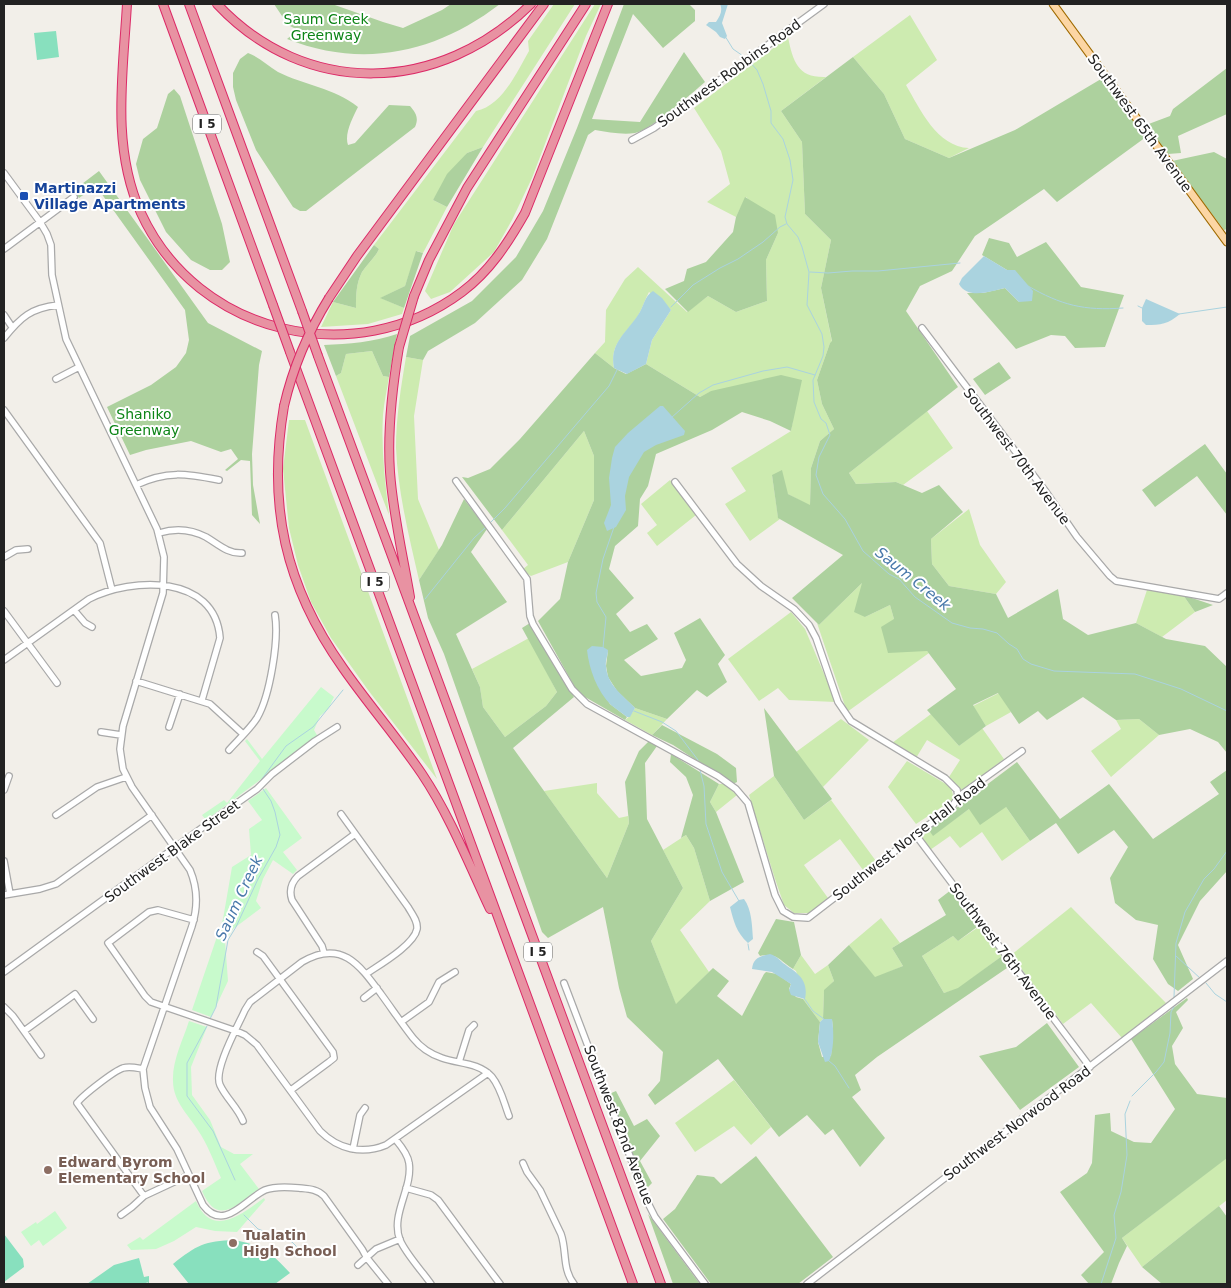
<svg xmlns="http://www.w3.org/2000/svg" width="1231" height="1288" viewBox="0 0 1231 1288" font-family="'DejaVu Sans',sans-serif">
	<rect width="100%" height="100%" fill="#f2efe9"/>
	<path fill="#cdebb0" d="M554 4H575L483 147 467 153 433 200 447 207 423 253 417 251 405 286 381 298 404 308 402 314 368 324 321 327 333 302 356 308C356 295 356 284 362 272 367 264 375 258 379 249L374 245 476 111C502 106 517 72 529 51L528 41Z
		M595 4H601L586 36 532 178 512 220 494 252 450 292 431 299 425 291 454 224Z
		M910 15 937 60 906 85C920 109 937 147 969 148L949 158 905 139 884 94 853 57Z
		M788 37C793 62 798 78 826 77L781 111 802 142 805 214 831 240 821 288 832 342 830 343 817 380 822 404 834 429 820 441 811 468 810 506 788 494 772 475 778 517 780 519 750 541 725 504 746 491 731 468 791 431 793 420 712 391 700 397 646 364 652 340 671 310 649 292C645 299 643 307 639 314 628 333 609 342 614 368L595 353 605 342 606 310 625 279 638 267 687 312 708 296 736 312 767 301 766 260 778 233 746 197 736 217 707 202 730 184 721 151 694 108Z
		M372 351 383 376 389 377C387 390 384 402 383 415 381 449 385 482 389 515L336 376 341 373 346 354Z
		M406 357 423 360 414 416 418 499 439 550 419 580C409 536 398 493 396 448 396 417 401 387 406 357Z
		M927 411 953 448 903 485 896 482 856 484 849 473Z
		M289 420H305L437 779 368 690 331 638 311 602 298 565 289 528 283 469Z
		M584 431 594 456V500L568 562 531 576 522 570 528 565 502 530Z
		M670 480 696 515 657 546 647 533 657 525 641 504Z
		M969 509 980 545 1006 582 996 594 949 586 932 564 931 539Z
		M863 582 865 617 890 605 894 619 929 653 847 712 817 623 819 625Z
		M1147 590 1183 595 1195 612 1162 637 1136 623Z
		M791 612 805 629 836 702 789 700 778 688 759 701 728 659Z
		M529 638 557 692 546 706 505 737 483 707 480 687 472 669Z
		M999 693 1011 712 986 726 973 706Z
		M635 708 667 719 652 735 625 720 630 716Z
		M931 714 959 746 982 728 1004 759 962 791 949 777 960 760 927 740 916 758 892 743Z
		M841 719 869 740 823 787 796 752Z
		M1139 719 1159 735 1111 777 1091 751 1121 729 1116 720Z
		M907 761 951 787 954 799 916 824 888 787Z
		M774 776 804 820 831 800 876 861 863 870 840 839 804 865 828 898 809 913H794L784 905 775 879 749 795Z
		M597 783V793L619 818 628 816 629 823 607 878 544 791Z
		M719 784H724L737 795 716 812 710 802Z
		M1006 807 1030 841 1002 861 982 832 960 848 950 836 930 850 919 835 928 829 933 835 969 809Z
		M686 835 694 848 710 901 680 930 709 972 676 1005 651 941 683 888 663 850Z
		M1071 907 1166 1003 1122 1038 1091 1003 1063 1024 1011 955Z
		M881 918 900 943 892 948 903 966 875 978 849 945Z
		M980 926 1002 956 958 989 944 993 922 956 953 936 958 941Z
		M801 955 815 974 828 965 834 981 824 991 823 1019 820 1022 803 999H805L796 971 793 969Z
		M734 1080 771 1127 751 1145 734 1126 695 1152 675 1123Z
		M1227 1157V1200L1142 1267 1122 1238Z"/>
	<path fill="#add19e" d="M274 4H332L383 22 403 28 442 10 451 4H500C436 53 363 69 287 39L298 30 288 25Z
		M624 4H689L695 10V21L663 48 633 14 592 119 640 122 684 52 705 82C691 94 651 130 635 133 622 135 608 132 595 130L588 135 547 239 522 280 475 323 428 351 423 360 406 357 410 336 472 301 516 257 543 211 577 128Z
		M248 53C259 57 268 66 278 72 304 85 334 88 358 107 353 117 344 134 348 145L355 143 389 105 410 106C416 113 419 118 415 127L306 211H300L293 207 256 150 236 100 233 87V73L240 59Z
		M853 57 884 94 905 139 949 158 1015 130 1101 79 1146 137 1057 202 1044 189 975 236 952 271 920 286 906 311 958 387 849 473 856 484 896 482 922 493 939 485 963 512 931 539 932 564 949 586 996 594 1008 618 1058 589 1063 619 1088 635 1136 623 1166 639 1205 646 1227 667V753L1218 742 1190 729 1159 735 1139 719 1116 720 1083 697 1047 720 1038 711 1019 724 998 693 973 705 986 726 959 746 927 710 956 689 927 651 888 653 881 627 894 619 890 605 865 617 854 612 862 583 819 625 792 598 843 555 778 518 772 475 782 470 788 494 810 505 811 468 820 441 834 429 822 404 817 380 830 343 832 341 821 288 831 240 805 214 802 142 781 111Z
		M1227 68V114L1178 136 1181 153 1168 154 1146 125 1170 116 1173 109Z
		M174 89 180 96 222 224 230 262 222 270H210L191 260 166 232 140 180 136 164 143 139 157 128 168 94Z
		M483 147 447 207 433 200 447 174 467 153Z
		M1214 152 1227 159V229L1224 230 1172 161Z
		M99 171 208 323 262 351 259 365 252 454 253 485 260 524 252 515 250 461 241 460 227 471 225 470 238 459 231 449 221 452 191 441 146 450 130 455 107 407 151 385 176 367 186 353 189 340 185 310 96 186 79 198 74 190Z
		M745 197 775 215 778 233 766 260 767 301 736 312 708 296 688 312 665 289 684 281 687 269 706 262 733 232 736 217Z
		M989 238 1009 243 1017 257 1046 242 1081 287 1124 295 1105 347 1075 348 1065 336 1051 335 1016 349 967 293H983L1005 288 1019 302 1007 270 982 255Z
		M374 245 379 249C375 258 367 264 362 272 356 284 356 295 356 308L333 302Z
		M416 251 423 253 404 308 380 298 405 286Z
		M397 334 389 377 383 376 372 351 346 354 341 373 336 376 324 345C349 344 373 342 397 334Z
		M595 353 614 368 626 374 646 364 700 397 711 391 781 375 802 380 791 431 770 421 742 412 712 430 656 454 648 486 640 499 638 526 615 546 609 569 634 598 616 614 630 632 647 624 658 639 624 660 641 676 682 668 686 660 674 633 700 618 725 655 718 664 727 682 707 697 697 690 667 719 635 708 617 691 608 677 606 666 608 650 597 684 610 704 627 717 625 720 578 693 538 621 560 599 568 562 594 500V456L584 431 502 530 462 477 468 478 490 469 520 439Z
		M999 362 1011 378 985 395 973 379Z
		M1205 444 1227 474V515L1197 476 1155 507 1142 490Z
		M464 499 487 529 471 552 507 602 456 634 480 687 483 707 505 737 546 706 557 692 522 628 530 623 574 697 513 748 607 878 629 823 625 782 639 751 649 741 657 746 645 763 647 819 683 888 651 941 676 1004 713 968 729 981 717 996 742 1016 764 974 766 972 777 974 791 984 789 989 796 997 803 999 820 1022 818 1042 822 1057 831 1056 833 1029 832 1020 823 1019 824 990 834 981 828 965 849 945 875 977 903 966 892 948 946 915 938 900 951 890 977 927 958 941 953 936 922 956 944 993 958 988 1002 956 1007 968 877 1057 855 1075 861 1090 852 1097 885 1138 860 1167 833 1129 825 1135 807 1115 779 1137 718 1059 655 1105 648 1095 660 1081 663 1052 627 1017 619 988 603 907 548 938 542 932 444 654 428 618 419 580 442 545Z
		M1183 595 1213 605 1195 612Z
		M764 708 832 799 804 820 774 776Z
		M662 725 717 754 736 768 737 782 733 784 673 745 652 735Z
		M671 754 719 784 710 802 716 812 744 882 710 901 694 848 686 835 681 838 693 795 686 777 670 762Z
		M1017 762 1060 819 1109 784 1153 839 1219 794 1210 782 1227 770V871L1200 901 1178 945 1193 979 1178 991 1168 984 1153 959 1158 925 1136 920 1115 903 1110 878 1128 847 1114 830 1078 854 1056 823 1030 841 1006 807 980 825 969 809 933 836 928 829Z
		M776 919 794 922 801 955 793 969C780 961 777 952 760 956L758 953Z
		M1187 998 1188 1000 1176 1012 1183 1028 1172 1046 1175 1064 1197 1094 1227 1098V1158L1122 1238 1127 1246 1119 1263 1111 1284H1089L1081 1275 1104 1252 1060 1192 1087 1173 1092 1163 1095 1115 1110 1113 1111 1131 1134 1142 1151 1143 1175 1109 1131 1039Z
		M1047 1023 1079 1067 1020 1110 979 1056 1016 1047Z
		M616 1091 634 1126 647 1119 660 1136 640 1161 652 1183 646 1189 609 1094Z
		M756 1156 833 1257 798 1284H711L663 1219 675 1209 697 1175 714 1177 721 1184Z
		M1219 1206 1227 1217V1284H1162L1142 1267Z
		M648 1214 700 1284H673Z"/>
	<path fill="#c8facc" d="M321 687 334 697 328 709 320 716 314 730 318 737 206 820 202 815 224 800 227 803 260 761 245 741 247 739 262 759Z
		M266 788 302 838 283 852 297 870 293 874 273 860 263 879 256 901 261 908 233 929 225 941 228 981 211 1017 192 1010 223 919 232 867 251 855 249 829 262 820 248 801Z
		M189 1021 207 1027 191 1067 192 1095 210 1120 221 1147 234 1154H253L240 1164 259 1189C237 1204 218 1228 202 1191L221 1178C215 1164 209 1148 201 1135 191 1117 173 1103 173 1081 172 1061 183 1040 189 1021Z
		M264 1198 265 1200 237 1232 215 1231 196 1227 174 1241 156 1249 131 1250 127 1245 140 1237 143 1240 196 1201C212 1239 242 1214 264 1198Z
		M55 1211 67 1228 43 1246 39 1240 31 1246 21 1232 36 1222 37 1224Z"/>
	<path fill="#88e0be" d="M56 31 59 57 37 60 34 33Z
		M4 1234 23 1259 24 1267 4 1282Z
		M235 1240C263 1246 271 1252 290 1273L275 1284H189L173 1264C197 1245 204 1241 235 1240Z
		M139 1258 144 1277 149 1276V1284L147 1282 146 1284H87L114 1265Z"/>
	<path fill="#aad3df" d="M720 4H728L722 23 727 36 725 39 720 37 716 32 706 25 709 22H716C720 16 723 11 720 4Z
		M984 256 1007 270H1015L1033 291 1032 301 1019 302 1005 288C991 291 968 300 959 284L962 278Z
		M653 291 662 298 671 310 652 340 646 364 627 374 614 368C609 344 626 333 638 315 644 307 644 296 653 291Z
		M1146 299 1180 314C1168 324 1161 325 1146 325L1142 321V308Z
		M660 406H663L685 431 684 435 656 445 644 452 629 477 625 496 626 510 616 527 607 531 604 523 611 505 609 478 612 458 615 447 628 433Z
		M592 646 603 647 608 650C608 656 605 660 606 666 607 685 623 695 635 708L630 717H627C622 713 616 709 611 705 597 691 589 669 587 650Z
		M744 899C752 910 752 926 753 939L748 943C736 932 734 922 730 907L739 900Z
		M770 954C776 956 779 959 783 963 797 973 809 979 805 999L791 995 789 990 791 984 772 972 752 969C753 958 760 956 770 954Z
		M823 1019H832C834 1032 834 1050 829 1061L825 1062 818 1042 820 1022Z"/>
	<g fill="none" stroke-linecap="round" stroke-linejoin="round">
		<path stroke="#aad3df" stroke-width="1" d="M725 36 733 49 746 58
			M749 61 757 70 763 84 771 111V123L783 139 790 160 793 180 785 217 787 224 798 237 802 247 809 272 807 305 822 334 824 347 823 356 813 380 814 402 821 419 826 423 830 435 819 457 816 475 823 494 845 519 863 551 889 574 899 579 915 597 952 623 970 628 983 629 997 633 1009 644 1017 649 1023 659 1031 664 1054 671 1135 674 1181 689 1227 711
			M810 272 828 273 852 271H878L960 263
			M1028 286C1061 305 1084 311 1123 308
			M1138 306 1142 308
			M671 307 693 285 720 268 738 259 763 242 780 227 786 224
			M1179 314 1227 307
			M671 418 699 393 713 385 763 371 787 367 815 375
			M491 522 505 508 609 386 618 368
			M425 599 474 538 485 528
			M603 648 606 617 597 602 596 593 603 559 614 527
			M634 711 662 722 676 731 698 760
			M700 770 704 786 706 824 722 872 739 901
			M259 783 286 746 313 727 343 690
			M748 944 749 950
			M1176 956 1201 979
			M1206 983 1215 994 1227 1002
			M1174 997 1176 943 1185 912 1204 879 1214 869 1227 851
			M804 998 813 1011 824 1019
			M210 1019 216 1007 228 940 236 927 258 879 276 847 280 835 275 812 271 801 263 789
			M207 1026 187 1063V1096L213 1131 235 1180
			M829 1061 835 1066 849 1088
			M1132 1096 1156 1072 1164 1062 1170 1033 1171 1012 1174 1007
			M244 1215 258 1229 292 1242 298 1248
			M1101 1284 1116 1238 1114 1215 1121 1192 1127 1155 1125 1114 1130 1101"/>
		<g stroke="#a9a9a9" stroke-width="8">
			<path id="minor" d="M632 140 654 128 824 4
				M4 173 40 222 47 234 51 245 52 275 66 339 157 529 164 557 163 593 123 726 120 749 123 769 132 787 190 870C198 889 198 907 192 926L143 1069 145 1088 150 1107 177 1149 203 1205C224 1233 245 1199 265 1190 275 1186 289 1187 299 1188 309 1189 317 1189 324 1196L362 1249 367 1258 388 1284
				M4 249 74 197
				M4 315 12 327
				M922 328 1046 492 1077 537 1110 576 1116 581 1219 599 1227 593
				M4 338C21 317 31 308 58 305
				M56 379 79 367
				M4 410 100 543 112 590
				M456 481 527 579 530 616 533 624 572 689 587 704 718 776 736 789 748 803 775 895 783 911 793 917 808 918 952 807 958 797 1022 751
				M675 482 737 564 761 586 794 609 809 625 816 638 838 702 851 721 945 778 957 790 958 797
				M136 485C167 470 187 474 219 480
				M159 533C175 528 191 529 206 537 218 544 228 554 242 553
				M4 557 16 550 28 549
				M74 610 85 623 92 627
				M4 611 57 683
				M4 660 89 599C132 577 215 574 220 638L202 700
				M136 681 210 704 243 734
				M169 727 180 694
				M101 732 121 735
				M229 750C238 740 250 729 257 718 270 696 279 640 275 615
				M4 790 9 776
				M341 814 408 907C412 914 418 921 417 929 414 945 379 965 366 974
				M56 815 97 787 126 777
				M915 834 1090 1067
				M4 861 10 894
				M4 895 40 889 56 884 152 815
				M194 920 158 910 149 912 108 943 145 996 151 1002 236 1031 245 1035 257 1045 320 1131C338 1149 362 1155 386 1145L488 1073
				M257 952 263 956 333 1052 334 1058 329 1062 291 1090
				M324 953 322 946 292 900C289 891 291 883 298 876L355 834
				M4 972 206 825 257 789 272 774 315 741 337 727
				M564 983 647 1201 655 1217 705 1284
				M364 998 377 988
				M4 1007 13 1016 41 1055
				M401 1022 429 1002 439 982 455 972
				M24 1031 75 994 93 1019
				M459 1062 469 1030 474 1025
				M143 1069C137 1068 130 1066 123 1068 114 1071 83 1095 77 1103L144 1196
				M243 1121C238 1108 226 1098 220 1085 213 1070 238 1026 245 1010L250 1002 302 962C341 939 359 964 381 994 392 1009 402 1024 413 1038 421 1048 430 1054 442 1058 459 1064 478 1062 492 1077 501 1088 504 1103 509 1116
				M396 1140C401 1146 408 1155 409 1163 413 1188 390 1215 400 1240 406 1254 422 1271 431 1284
				M353 1149 360 1115 365 1108
				M523 1163 527 1172 540 1190 561 1234C567 1251 562 1269 574 1284
				M406 1188 431 1195 438 1200 500 1284
				M121 1215 132 1207 144 1196 189 1175
				M358 1265 376 1249 400 1239
				M807 1284 1227 961"/>
		</g>
		<g stroke="#a06b00" stroke-width="9">
			<path id="major" d="M1053 4 1227 242"/>
		</g>
		<g stroke="#dc2a67" stroke-width="10">
			<path id="highway" d="M127 4C123 74 111 147 141 213 197 335 355 372 462 292 490 271 508 243 525 213L608 4
				M163 4 273 305
				M189 4 302 311
				M217 4C306 99 440 94 531 4
				M414 296 429 260 467 188 586 4
				M329 298 357 256 544 4
				M399 347C392 389 387 430 390 472 393 514 403 556 410 597
				M290 352 633 1284
				M318 356 661 1284
				M284 406C267 505 285 586 343 668 368 704 397 737 422 774 450 816 469 864 490 909"/>
		</g>
		<use href="#minor" stroke="#fff" stroke-width="5.5"/>
		<use href="#major" stroke="#fcd6a4" stroke-width="7"/>
		<use href="#highway" stroke="#e892a2" stroke-width="8"/>
		<g stroke="#dc2a67" stroke-width="10" stroke-linecap="butt">
			<path id="highway-bridge" d="M273 305 290 352
				M302 311 318 356
				M399 347 414 296
				M284 406C293 367 308 332 329 298"/>
		</g>
		<use href="#highway-bridge" stroke="#e892a2" stroke-width="8"/>
	</g>
	<rect fill="#1a4fb4" stroke="#fff" stroke-width="2" x="19" y="191" width="10" height="10" rx="2.5"/>
	<g fill="#8d6e63" stroke="#fff" stroke-width="2">
		<circle cx="48" cy="1170" r="5"/>
		<circle cx="233" cy="1243" r="5"/>
	</g>
	<g text-anchor="middle" dominant-baseline="central" stroke-width="4" stroke-linejoin="round" paint-order="stroke">
		<g fill="#fff" stroke="#646464" stroke-width="1">
			<rect x="193" y="114.5" width="28" height="19" rx="4"/>
			<rect x="361" y="572.5" width="28" height="19" rx="4"/>
			<rect x="524" y="942.5" width="28" height="19" rx="4"/>
		</g>
		<g font-size="12" font-weight="bold" fill="#222">
			<text x="207" y="124">I 5</text>
			<text x="375" y="582">I 5</text>
			<text x="538" y="952">I 5</text>
		</g>
		<g font-size="14" fill="#0c8416" stroke="#fff">
			<text x="326" y="19">Saum Creek<tspan x="326" dy="16">Greenway</tspan></text>
			<text x="144" y="414">Shaniko<tspan x="144" dy="16">Greenway</tspan></text>
		</g>
		<g font-size="14" fill="#222" stroke="#fff">
			<text transform="translate(729 73) rotate(-36)">Southwest Robbins Road</text>
			<text transform="translate(1140 123) rotate(54)">Southwest 65th Avenue</text>
			<text transform="translate(1017 456) rotate(53)">Southwest 70th Avenue</text>
			<text transform="translate(909 839) rotate(-38)">Southwest Norse Hall Road</text>
			<text transform="translate(172 851) rotate(-36)">Southwest Blake Street</text>
			<text transform="translate(1003 951) rotate(53)">Southwest 76th Avenue</text>
			<text transform="translate(1017 1123) rotate(-37)">Southwest Norwood Road</text>
			<text transform="translate(619 1125) rotate(69)">Southwest 82nd Avenue</text>
		</g>
		<g font-size="14" font-weight="bold" fill="#164399" stroke="#fff" text-anchor="start">
			<text x="34" y="188">Martinazzi<tspan x="34" dy="16">Village Apartments</tspan></text>
		</g>
		<g font-size="14" font-weight="bold" fill="#785e54" stroke="#fff" text-anchor="start">
			<text x="58" y="1162">Edward Byrom<tspan x="58" dy="16">Elementary School</tspan></text>
			<text x="243" y="1235">Tualatin<tspan x="243" dy="16">High School</tspan></text>
		</g>
		<g font-size="15" font-style="italic" fill="#4a7aab" stroke="#fff">
			<text transform="translate(913 579) rotate(39)">Saum Creek</text>
			<text transform="translate(239 898) rotate(-65)">Saum Creek</text>
		</g>
	</g>
	<rect width="1231" height="1288" fill="none" stroke="#222222" stroke-width="10"/>
</svg>
